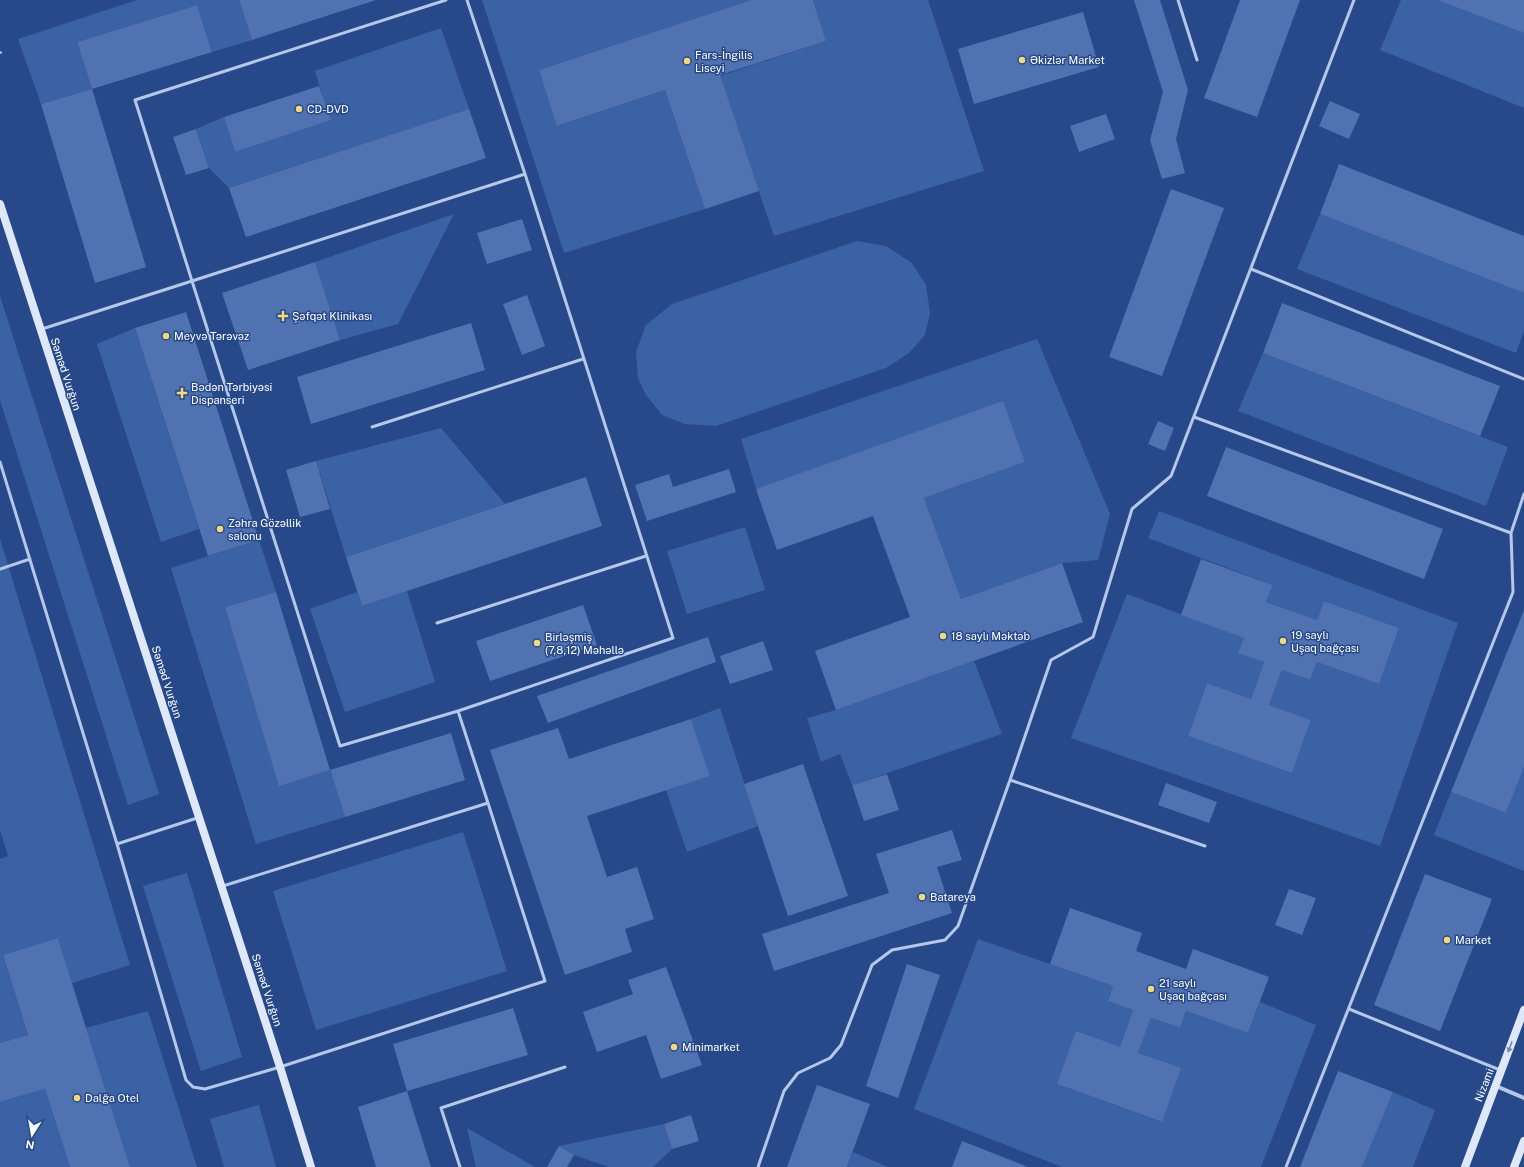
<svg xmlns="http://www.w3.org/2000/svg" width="1524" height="1167" viewBox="0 0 1524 1167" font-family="'Public Sans',sans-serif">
	<rect width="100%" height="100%" fill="#27498a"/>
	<path fill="#3c62a6" d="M137 0H239L252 40 212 52 197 5 77 42 92 89 41 104 18 39Z
		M482 0H751L539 70 558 126 665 90 705 209 564 253Z
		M813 0H928L984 171 774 236 720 76 826 41Z
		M1401 0H1437L1524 33V108L1380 50Z
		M441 28 469 109 229 188 209 168 196 129 224 117 235 152 330 120 315 71Z
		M454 214 398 324 340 340 315 262Z
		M1320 214 1524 293V331L1516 353 1297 269Z
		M857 241 886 246 912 263 926 285 930 313 925 335 909 353 886 368 716 426 685 424 662 415 646 395 638 378 636 352 646 325 672 304Z
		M0 296 159 794 128 805 0 400Z
		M135 328 199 529 161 542 97 344Z
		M1037 339 1110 514 1098 560 1062 563 961 599 924 498 1025 462 1003 402 756 489 741 439Z
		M1263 353 1508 447 1486 506 1238 411Z
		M441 428 505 504 346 557 316 461Z
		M1159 511 1458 623 1380 846 1071 738 1127 594 1244 638 1239 653 1264 662 1251 699 1207 683 1188 736 1292 773 1311 720 1269 705 1282 670 1310 680 1317 662 1379 684 1399 628 1324 601 1317 620 1266 602 1273 585 1148 538Z
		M745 527 765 590 687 614 667 551Z
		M0 539 130 965 72 983 58 938 3 955 28 1035 0 1043V859L8 856 0 830Z
		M259 540 276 592 225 607 279 785 330 770 345 817 256 844 171 568Z
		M407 591 435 682 345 712 310 609 357 592 362 606Z
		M974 661 1002 734 852 785 840 754 821 762 807 718 836 710Z
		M720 708 758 826 687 852 666 790 710 776 691 719Z
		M1524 767V871L1434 835 1451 792 1506 813Z
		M463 832 507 971 316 1030 273 891Z
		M187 873 242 1057 201 1071 143 886Z
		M978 939 1113 986 1108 1001 1133 1010 1120 1047 1057 1084 1161 1122 1138 1053 1151 1018 1180 1028 1186 1011 1248 1033 1260 1002 1316 1025 1261 1167H1062L914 1109Z
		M148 1011 197 1167H130L86 1028Z
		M45 1089 70 1167H0V1102Z
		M1393 1092 1435 1110 1413 1167H1362Z
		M259 1105 276 1167H224L210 1119Z
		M664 1124 672 1149 653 1167H609L574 1155 559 1146Z
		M467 1128 535 1167H476Z
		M853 1152 888 1167H847Z"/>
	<path fill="#5072b1" d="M239 0H376L252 40Z
		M751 0H813L826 41 720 75 759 191 705 209 665 90 557 126 539 70Z
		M1134 0H1160L1188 90 1176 139 1185 173 1162 179 1150 140 1163 92Z
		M1240 0H1300L1257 117 1204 98Z
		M1437 0H1524V33Z
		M197 5 212 52 92 89 77 42Z
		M1083 12 1099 67 974 104 958 49Z
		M319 86 331 120 235 152 224 117Z
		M92 89 146 267 95 283 41 104Z
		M1330 101 1360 114 1349 139 1319 126Z
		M469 109 486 158 246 237 229 188Z
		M1106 114 1115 139 1079 152 1070 126Z
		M196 129 209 168 186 175 173 137Z
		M1339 164 1524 236V293L1320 214Z
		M1171 189 1224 208 1162 376 1109 357Z
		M522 219 532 250 487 264 477 233Z
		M315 262 340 340 248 370 222 293Z
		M527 295 545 346 522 355 503 304Z
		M1282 303 1500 386 1480 436 1263 353Z
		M186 312 259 540 208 556 135 328Z
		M471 323 485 370 311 424 297 377Z
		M1003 401 1025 462 924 498 961 599 1062 563 1083 622 836 710 815 651 910 617 873 516 777 550 756 489Z
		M1158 421 1174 428 1165 451 1148 444Z
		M1226 447 1443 529 1424 579 1207 496Z
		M316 461 330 509 300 517 286 470Z
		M729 469 736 492 647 521 635 485 669 474 673 487Z
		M586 477 602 526 362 606 346 557Z
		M1201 559 1273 585 1266 602 1317 620 1324 601 1399 628 1379 684 1317 662 1310 680 1282 670 1269 705 1311 720 1292 773 1188 736 1207 683 1251 699 1264 662 1238 653 1244 638 1181 615Z
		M276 592 330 770 279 786 225 607Z
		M583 605 597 645 490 681 476 641Z
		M1524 610V767L1506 813 1451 792Z
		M708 637 716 662 548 723 537 696Z
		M763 641 773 670 730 684 720 656Z
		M691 719 710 776 587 816 607 877 637 867 654 919 625 929 632 952 565 975 490 750 558 728 569 759Z
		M451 733 465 780 345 817 330 770Z
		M803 764 848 896 788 916 744 784Z
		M887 774 899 810 864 821 852 785Z
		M1166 783 1217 802 1209 823 1158 805Z
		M952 830 962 860 937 867 952 913 774 971 762 934 889 893 876 854Z
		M1425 874 1492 899 1440 1031 1374 1005Z
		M1289 889 1316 898 1302 935 1275 925Z
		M1070 908 1142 933 1136 951 1186 969 1193 949 1269 977 1248 1033 1186 1011 1180 1028 1151 1018 1138 1053 1181 1068 1162 1122 1057 1084 1076 1031 1120 1047 1133 1010 1108 1001 1113 986 1050 964Z
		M58 938 86 1028 130 1167H70L45 1089 0 1102V1043L28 1035 3 955Z
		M907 964 940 975 898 1098 866 1086Z
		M666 967 702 1065 661 1079 646 1035 597 1052 583 1012 633 994 628 980Z
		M513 1008 528 1055 407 1091 393 1044Z
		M1338 1071 1393 1092 1362 1167H1300Z
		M817 1085 870 1104 847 1167H787Z
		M407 1091 431 1167H376L358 1107Z
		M691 1115 699 1141 672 1149 664 1124Z
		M962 1141 1028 1167H952Z
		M559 1146 574 1155 567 1167H547Z"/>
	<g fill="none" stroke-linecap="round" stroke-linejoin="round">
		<path stroke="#b5c8e9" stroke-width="2.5" stroke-dasharray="2 3" stroke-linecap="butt" d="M0 53 2 52"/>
		<path stroke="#b5c8e9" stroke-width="3" d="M446 0 135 100 192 281 525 174 673 638 458 711
			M467 0 525 174
			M1178 0 1197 60
			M1251 269 1524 379
			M42 329 192 281 340 746 458 711 488 803
			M1194 417 1511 533
			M372 427 583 359
			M0 462 117 844 186 1080 193 1087 205 1089 280 1067 545 981 488 803 223 886
			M0 569 30 559
			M437 623 646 556
			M1010 780 1051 660 1093 637 1132 509 1171 476 1354 0
			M117 844 197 818
			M1349 1009 1500 1070
			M460 1167 441 1108 565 1067
			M758 1167 784 1091 798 1073 830 1058 841 1045 872 965 892 950 945 940 958 926 1010 780 1205 846
			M1286 1167 1513 592 1511 533 1524 494"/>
		<path stroke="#b5c8e9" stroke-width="4" d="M1496 1086 1524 1098"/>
		<path stroke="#dfe8f8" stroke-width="8" d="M0 204 280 1067 311 1167
			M1465 1167 1524 1010
			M1514 1167 1524 1141"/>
	</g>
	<defs><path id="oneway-solid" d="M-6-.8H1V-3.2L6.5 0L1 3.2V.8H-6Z"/></defs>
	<use fill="#7189b6" href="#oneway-solid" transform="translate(1510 1047) rotate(110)"/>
	<g fill="#f2da7a" stroke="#27498a" stroke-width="1.5">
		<circle cx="1022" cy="60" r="4"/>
		<circle cx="687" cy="61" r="4"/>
		<circle cx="299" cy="109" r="4"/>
		<path d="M281 310h4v4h4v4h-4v4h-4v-4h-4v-4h4z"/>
		<circle cx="166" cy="336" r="4"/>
		<path d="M180 387h4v4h4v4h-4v4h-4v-4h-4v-4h4z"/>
		<circle cx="220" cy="529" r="4"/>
		<circle cx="943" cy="636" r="4"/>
		<circle cx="1283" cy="641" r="4"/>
		<circle cx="537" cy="643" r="4"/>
		<circle cx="922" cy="897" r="4"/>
		<circle cx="1447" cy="940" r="4"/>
		<circle cx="1151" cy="989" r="4"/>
		<circle cx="674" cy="1047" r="4"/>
		<circle cx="77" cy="1098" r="4"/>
	</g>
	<g text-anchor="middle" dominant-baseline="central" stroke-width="3" stroke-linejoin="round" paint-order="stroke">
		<g font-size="11" fill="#fff" stroke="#27498a" text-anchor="start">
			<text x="695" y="55">Fars-İngilis<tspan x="695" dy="13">Liseyi</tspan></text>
			<text x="1030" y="60">Əkizlər Market</text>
			<text x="307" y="109">CD-DVD</text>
			<text x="292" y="316">Şəfqət Klinikası</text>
			<text x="174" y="336">Meyvə Tərəvəz</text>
			<text x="191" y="387">Bədən Tərbiyəsi<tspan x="191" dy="13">Dispanseri</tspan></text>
			<text x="228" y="523">Zəhra Gözəllik<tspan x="228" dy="13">salonu</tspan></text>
			<text x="1291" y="635">19 saylı<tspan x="1291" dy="13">Uşaq bağçası</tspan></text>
			<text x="951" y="636">18 saylı Məktəb</text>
			<text x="545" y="637">Birləşmiş<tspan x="545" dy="13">(7,8,12) Məhəllə</tspan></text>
			<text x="930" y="897">Batareya</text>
			<text x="1455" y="940">Market</text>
			<text x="1159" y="983">21 saylı<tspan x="1159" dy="13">Uşaq bağçası</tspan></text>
			<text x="682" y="1047">Minimarket</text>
			<text x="85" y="1098">Dalğa Otel</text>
		</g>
		<g font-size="11" fill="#fff" stroke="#27498a">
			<text transform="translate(66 374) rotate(72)">Səməd Vurğun</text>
			<text transform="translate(167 682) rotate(72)">Səməd Vurğun</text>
			<text transform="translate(267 990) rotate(72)">Səməd Vurğun</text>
			<text transform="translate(1484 1085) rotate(-69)">Nizami</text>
		</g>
	</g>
	<g transform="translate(32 1135) rotate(191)" stroke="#27498a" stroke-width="3" paint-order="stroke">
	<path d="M0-3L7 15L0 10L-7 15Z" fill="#ffffff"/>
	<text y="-6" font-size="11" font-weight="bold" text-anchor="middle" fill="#ffffff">N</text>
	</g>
</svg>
